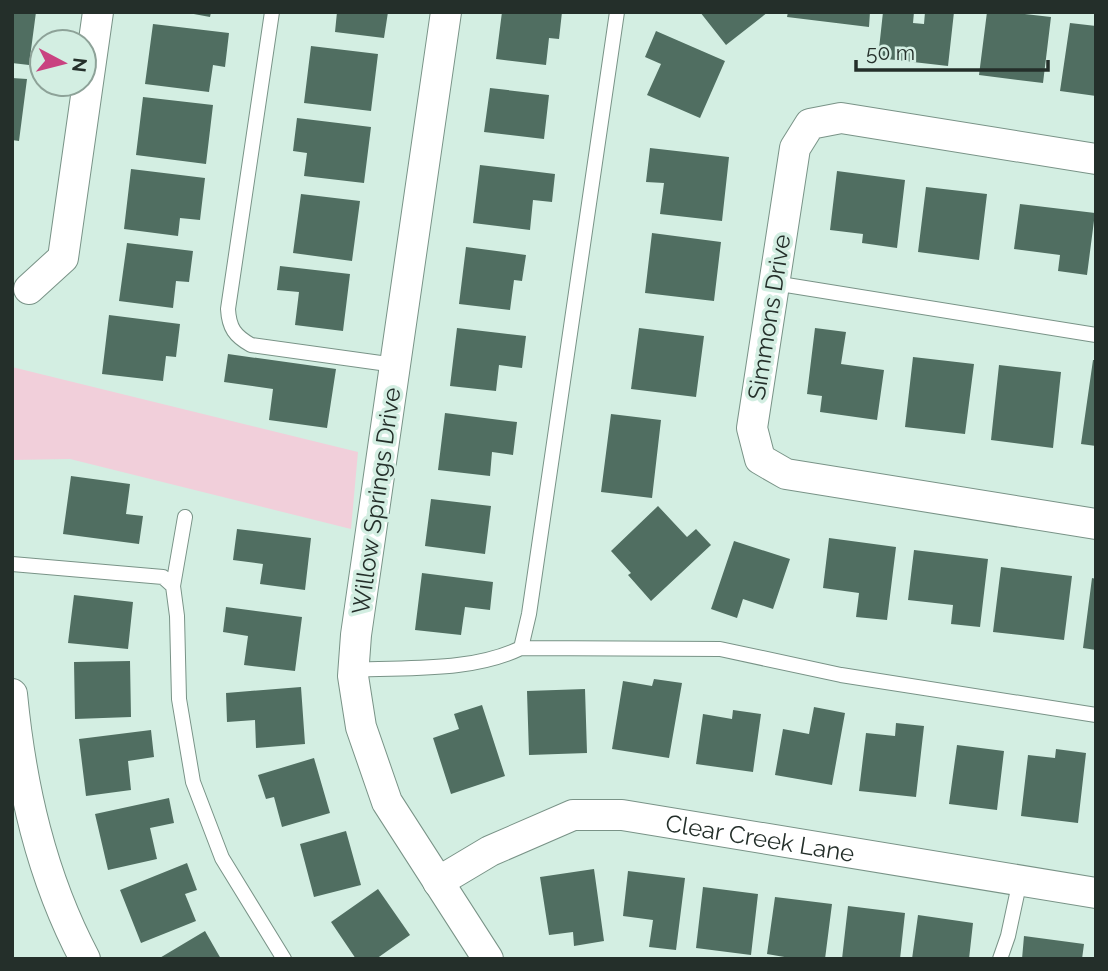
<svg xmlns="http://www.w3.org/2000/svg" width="1108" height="971" viewBox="0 0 1108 971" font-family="Raleway,sans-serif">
	<rect width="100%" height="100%" fill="#d3eee2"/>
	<path fill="#f1cfda" d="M12 367 358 452 351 529 70 459 12 460Z"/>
	<path fill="#506e61" d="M12 12H36L29 65 12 63Z
		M183 12H211L210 17Z
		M337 12H388L384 38 335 32Z
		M502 12H562L559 39 549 38 546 65 496 59Z
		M700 12H768L726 45Z
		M788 12H870L869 27 787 17Z
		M883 12H914L913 23 924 24 925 12H954L948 66 878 58Z
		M987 12H1008L1051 17 1043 83 979 75Z
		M1070 23 1096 26V96L1060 91Z
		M153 24 229 33 225 67 213 65 209 92 145 84Z
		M656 31 725 61 700 118 647 95 661 64 645 57Z
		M311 46 378 54 371 111 304 103Z
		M12 78 27 79 19 141 12 140Z
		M490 88 549 95 544 139 484 132Z
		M143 97 213 105 206 164 136 155Z
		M297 118 371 127 364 183 304 176 307 153 293 151Z
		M650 148 729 157 722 221 660 214 664 183 646 182Z
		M480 165 555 174 552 202 533 200 530 230 473 223Z
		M131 169 205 178 200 220 180 218 178 236 124 229Z
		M837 171 905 180 897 248 862 243 863 234 830 230Z
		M926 187 987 194 979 260 918 252Z
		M301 194 360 201 352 261 293 253Z
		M1020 204 1095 213 1087 275 1058 271 1060 255 1014 249Z
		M652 233 721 242 714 301 645 293Z
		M127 243 193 251 189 282 176 281 173 308 119 301Z
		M466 247 526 255 522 281 514 280 510 310 459 304Z
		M280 266 350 274 343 331 295 325 299 292 277 290Z
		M109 315 180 324 176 357 166 356 163 381 102 374Z
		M457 328 526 336 522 368 499 365 496 391 450 386Z
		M639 328 704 336 696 397 631 389Z
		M815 328 846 332 841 364 884 370 877 420 820 412 822 396 807 394Z
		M228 354 336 369 327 428 269 420 273 389 224 382Z
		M913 357 974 364 965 434 905 427Z
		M1093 360H1096V446L1081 444Z
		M999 365 1061 372 1053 448 991 440Z
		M445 413 517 422 513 455 492 452 490 476 438 470Z
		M611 414 661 420 652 498 601 492Z
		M71 476 130 484 126 514 143 516 139 544 63 534Z
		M431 499 491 506 485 554 425 546Z
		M658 506 687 537 696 529 711 545 651 601 628 575 631 573 611 551Z
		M237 529 311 538 305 590 260 584 263 564 233 560Z
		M829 538 896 547 887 620 856 617 859 593 823 588Z
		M734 541 790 559 773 609 743 599 737 618 711 609Z
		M914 550 988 559 980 627 951 624 953 605 908 600Z
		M1001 567 1072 576 1064 640 993 632Z
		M422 573 493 582 490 610 465 607 461 635 415 630Z
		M1092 578 1096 579V650L1083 648Z
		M74 595 133 602 128 649 68 643Z
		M226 607 302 617 295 671 244 665 248 636 223 632Z
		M130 661 131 717 75 719 74 662Z
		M654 679 682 683 669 758 612 749 623 681 652 686Z
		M301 687 305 744 256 748 255 720 227 722 226 693Z
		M585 689 587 753 529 755 527 691Z
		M482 705 505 776 451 794 433 738 459 729 454 714Z
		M814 707 845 713 832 785 775 775 783 729 809 734Z
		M733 710 761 714 753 772 696 764 703 714 732 719Z
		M896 723 924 726 916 797 859 791 866 733 895 736Z
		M151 730 154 757 128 761 131 790 86 796 79 739Z
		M957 745 1004 751 997 810 949 804Z
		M1056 749 1086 753 1078 823 1021 816 1028 755 1055 758Z
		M314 758 330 813 282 827 274 797 266 799 258 775Z
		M169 798 174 823 150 828 157 859 108 870 95 814Z
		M346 831 361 885 314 897 300 844Z
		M187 863 197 890 185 894 196 921 141 943 120 890Z
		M594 869 604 941 574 946 573 932 549 935 540 877Z
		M628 871 685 878 676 950 649 947 653 920 623 916Z
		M703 887 758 894 751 955 696 948Z
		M378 889 410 935 376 959H356L331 922Z
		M775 897 832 904 825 959H796L767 954Z
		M848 906 905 913 900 959H842Z
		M918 915 973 923 969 959H912Z
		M205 931 221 959H158Z
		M1024 936 1084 944 1082 959H1022Z"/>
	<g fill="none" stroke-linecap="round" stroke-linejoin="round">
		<g stroke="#799387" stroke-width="16">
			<path id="lane" d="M272 12 228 309C229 328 235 336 251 345L395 365
				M774 283 1096 335
				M12 564 163 577 173 586 177 616 179 699 193 782 222 858 284 959
				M173 586 185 517
				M521 648 720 649 841 675 1096 715
				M354 670C408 667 471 672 521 648L529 614 617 12
				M1000 959 1008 936 1020 880"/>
		</g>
		<g stroke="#799387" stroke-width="32">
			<g id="street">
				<path d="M446 12 356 635 353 676 361 727 387 802 488 959"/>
				<path d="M1096 159 841 118 810 124 795 148 752 428 760 459 786 474 1096 524"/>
				<path d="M29 289 63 258 98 12"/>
				<path d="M12 694C21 786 41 876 85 959"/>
				<path id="s1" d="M438 882 490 851 573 815H622L1096 893"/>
			</g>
		</g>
		<use href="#lane" stroke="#fff" stroke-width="14"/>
		<use href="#street" stroke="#fff" stroke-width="30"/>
	</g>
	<g text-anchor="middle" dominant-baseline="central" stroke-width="7" stroke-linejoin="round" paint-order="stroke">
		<g font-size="24" fill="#242f2a" stroke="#d3eee2">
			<text transform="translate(769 317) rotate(-81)">Simmons Drive</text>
			<text transform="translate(376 501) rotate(-82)">Willow Springs Drive</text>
			<text stroke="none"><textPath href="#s1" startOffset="340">Clear Creek Lane</textPath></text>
		</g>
	</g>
	<rect width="1108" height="971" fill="none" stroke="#242f2a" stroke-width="28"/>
	<g transform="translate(63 63) rotate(97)"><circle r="33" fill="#d3eee2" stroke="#8da298" stroke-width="2"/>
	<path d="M0-5L12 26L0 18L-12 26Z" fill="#c94280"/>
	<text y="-10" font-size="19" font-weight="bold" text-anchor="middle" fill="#242f2a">N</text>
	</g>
	<path d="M856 60v10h192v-10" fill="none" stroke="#242f2a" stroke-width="3.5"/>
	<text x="866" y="60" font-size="21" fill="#242f2a" stroke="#d3eee2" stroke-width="5" paint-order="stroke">50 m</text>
</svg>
